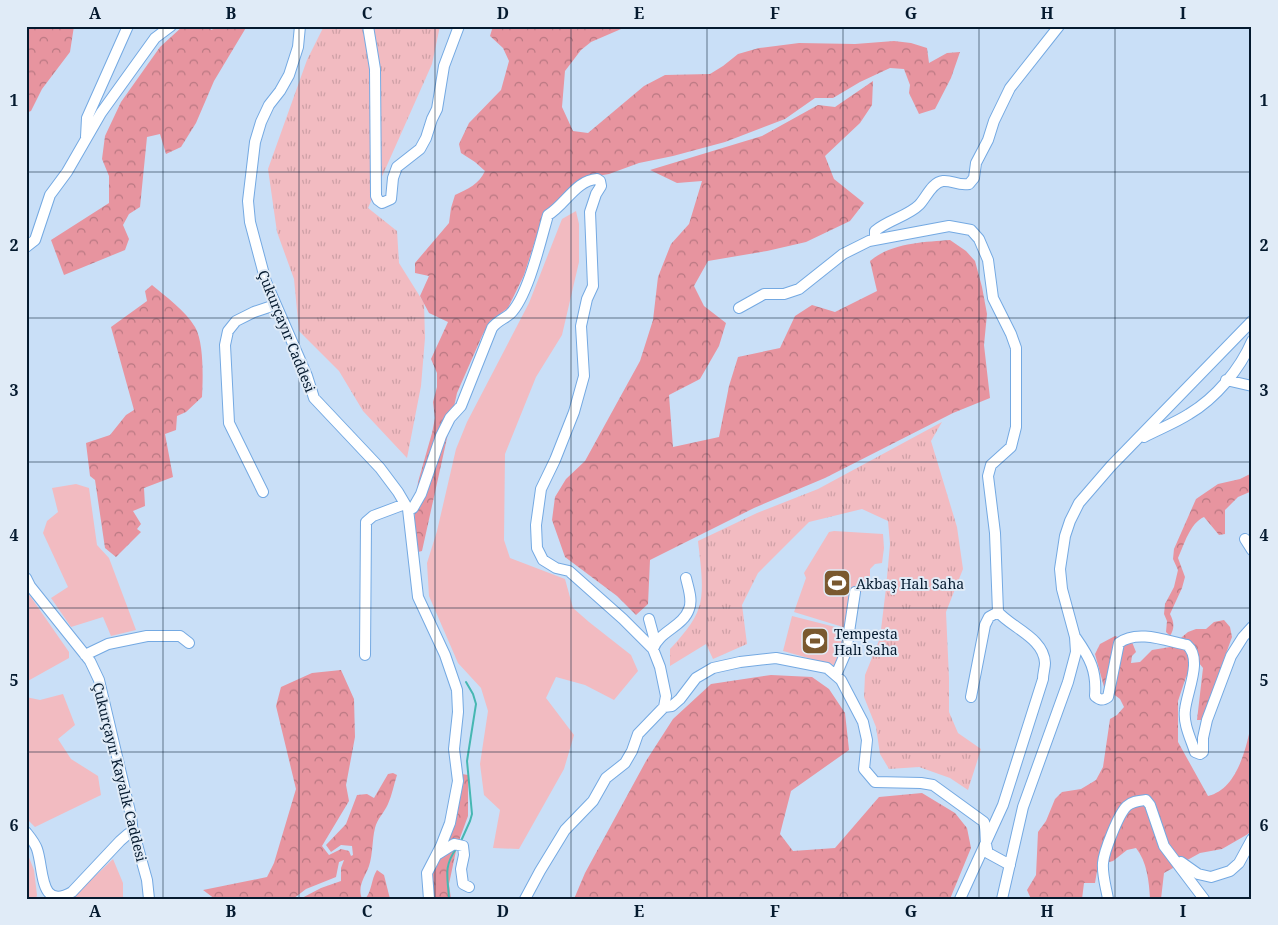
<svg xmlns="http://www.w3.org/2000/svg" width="1278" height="925" viewBox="0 0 1278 925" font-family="'Noto Serif',serif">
	<defs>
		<pattern id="grass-tufts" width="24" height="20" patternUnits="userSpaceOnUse" patternTransform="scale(1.25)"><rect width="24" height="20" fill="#f2bbc1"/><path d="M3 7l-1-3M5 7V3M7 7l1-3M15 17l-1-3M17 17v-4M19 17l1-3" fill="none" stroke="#cea0a6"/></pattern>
		<pattern id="forest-crowns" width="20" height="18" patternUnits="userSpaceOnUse" patternTransform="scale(1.25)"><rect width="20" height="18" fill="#e7949f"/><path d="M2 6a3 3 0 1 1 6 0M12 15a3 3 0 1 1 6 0" fill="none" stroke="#b97882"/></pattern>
	</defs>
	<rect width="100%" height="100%" fill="#c9dff7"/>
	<path fill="url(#grass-tufts)" d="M324 26H440L432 64 368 208 397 231 399 263 424 303 425 338 421 386 407 458 363 411 339 371 299 331 294 279 277 232 268 169 307 60Z
		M942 422 931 441 957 527 963 569 946 612 949 678V712L958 733 981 749 968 790 950 778 919 767 889 769 880 754 876 727 864 697 865 675 880 638 886 588 890 544 888 521 862 509 809 522 758 573 742 605 747 644 713 659 706 644 670 666V649C680 638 695 622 699 607 705 590 700 560 698 541L757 513 818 489Z"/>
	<path fill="url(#forest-crowns)" d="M26 26H74L70 52 42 89 31 111 26 113Z
		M183 26H209L211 30 221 26H247L214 81 196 123 181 147 166 154 160 134 147 137 140 207 129 214 123 225 129 239 125 250 64 275 51 240 109 203V176L102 159 105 136 121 102 160 47Z
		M493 26H628L591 42 581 50 565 71 562 107 573 131 588 133 644 86 665 75 710 74 723 66 738 54 759 48 799 43 855 44 894 41 911 43 927 48 929 63 947 53 960 52 951 78 935 109 919 114 909 93 910 85 904 69 890 68 860 82 833 98H815L785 119 725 142 673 156 639 163 609 174 591 177 544 213 524 275 508 308 490 321 482 336 457 393 422 551 418 552 413 531 418 482 432 433 435 418 433 402 437 387V373L431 359 448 322 429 313 420 296 429 276 415 273V263L449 223 451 208 455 195C468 189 479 184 485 171L475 162 461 153 459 144 469 123 501 90 509 61 503 48 490 36Z
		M873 81 872 105 860 123 825 156 834 179 864 203 850 221 806 242 767 251 708 261 694 286 704 306 726 323 719 346 700 379 669 395 673 447 719 437 729 386 738 357 780 348 795 316 812 305 835 312 877 291 870 261C891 243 924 242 950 240L966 251 975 261 982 287 987 314 984 345 990 398 953 413 825 478 754 508 650 560 648 604 636 615 617 596 565 557 552 520 555 497 566 479 585 461 640 361 653 320 658 277 671 244 689 224 702 181 677 183 650 170 762 136 818 105 835 107Z
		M152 285C166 297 185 310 195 327 204 342 203 379 202 397L186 412 177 416 176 430 165 434 173 477 144 488 145 506 133 511 141 524 137 529 141 532 116 557 105 548 95 480 90 476 86 443 110 435 126 415 134 410 111 327 147 301 145 291Z
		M1252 473V491L1238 497 1225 510V534L1219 535 1204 517C1190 523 1184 545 1178 558L1185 577 1182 588 1170 614C1174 622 1175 628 1170 636L1166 632 1167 621 1164 614 1165 604 1174 587 1178 570 1173 559 1174 549 1196 499 1218 484 1240 479Z
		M1224 620 1230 627 1232 637 1202 720H1197L1203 668 1199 663 1186 677 1178 701V742L1208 796C1238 789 1247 746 1252 719V829L1248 834 1222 849 1200 853 1164 873 1161 899H1150C1149 881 1147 862 1136 848L1127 850 1113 861 1098 865 1095 883H1084L1082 899H1031L1027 890 1036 875 1038 832 1046 821 1055 799 1062 792 1081 789 1096 780 1103 767 1110 719 1117 715 1124 707 1120 699 1104 687 1095 654 1100 644 1115 636 1132 642 1136 652 1132 656 1131 663 1140 662 1152 650 1170 647 1188 632 1196 629H1206L1214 622Z
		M341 670 354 699 355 737 346 785 349 801 322 846 329 855 341 849 349 851 351 856 353 855 352 846 341 845 331 852 326 845 346 824 357 795 367 794 374 798 388 774 393 773 397 775C394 784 392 795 388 804 384 813 377 819 375 828 372 840 373 854 369 866 365 877 357 886 362 899H300L321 888 341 881V868L344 860 339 862 336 877 306 889 293 899H215L203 890 267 877 274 863 296 789 276 706 281 687 312 673Z
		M771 675 812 677 829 689 845 713 849 750 791 791 780 834 793 851 835 848 879 797 922 793 955 813 967 828 971 848 950 899H574L585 873 646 761 673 719 711 684Z
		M462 774 468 775V816L457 846 449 884 451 899H432L430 879Z
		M377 870 384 875 390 899H365C372 892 371 879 377 870Z"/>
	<path fill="#f2bbc1" d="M576 211 579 224V262L562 335 536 377 505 454 504 540 510 558 565 579 573 608 589 622 631 655 638 671 614 700 585 685 556 677 546 698 574 735 564 769 519 849 493 848 500 810 484 795 480 764 488 711 481 688 458 663 429 596 427 563 437 531 456 449 467 422 529 303 562 219Z
		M76 484 89 488 97 545 109 558 136 630 111 636 103 617 71 627 51 598 68 587 43 533 47 521 58 512 52 488Z
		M834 531 883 534 884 548 882 563 875 564 870 569V588L853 595 846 628 794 612 806 578 804 573 829 532Z
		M28 593 69 652V658L26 682V594Z
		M792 616 847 630 837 666 783 651Z
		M63 694 75 725 58 739 71 759 98 776 101 795 35 827 26 818V697L40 700Z
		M26 850 34 870 37 895 36 899H26Z
		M113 859 123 883V899H71Z"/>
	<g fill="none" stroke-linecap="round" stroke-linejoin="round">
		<path stroke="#46b7b2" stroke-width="2" d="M461 841 470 821 472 814 467 761 476 704 473 694 466 682
			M449 899C448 878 443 867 456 849"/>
		<g stroke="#74a9e2" stroke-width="12">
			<path id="minor" d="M300 26 298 47 289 75 280 91 269 105 261 122 255 142 248 201 250 222 266 282 307 376 314 398 380 468 398 492 408 509 418 597 445 655 457 690 458 712 454 749 458 781 450 823 441 846 427 873 429 899
				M368 26 375 69 376 196 378 200 382 203 391 199 393 178 397 167 420 149 426 138 432 119 437 109 444 66 459 26
				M86 137 87 118 128 26
				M875 239V231C888 220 908 216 919 205 926 198 932 182 943 181 952 180 958 186 969 184L974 178 976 163 988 140 994 121 1010 88 1059 26
				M26 247 35 240 50 195 67 172 101 113 155 38 171 26
				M739 308 764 294H784L799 289 843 254 869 241 949 226 971 230 979 239 988 260 993 298 1011 334 1016 348V427L1011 447 991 465 988 476 995 533 998 612C1012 628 1044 638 1045 663 1045 668 1043 673 1043 679L1003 805 960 899
				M1226 380 1252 386
				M1144 437C1159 429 1175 423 1189 414 1216 398 1240 369 1252 341
				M263 492 229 423 225 345 228 331 236 321 254 312 275 305
				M408 509 413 508 421 494 441 436 450 418 461 406 492 328C497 321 504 319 510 314 528 297 541 239 548 215 565 205 576 180 597 179L600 181 601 186 596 194 590 212 593 286 587 299 581 326 584 376 574 412 555 460 541 489 536 525 537 548 543 560 556 568 569 571 623 619 653 649 660 667 666 696 664 707 638 734 632 751 625 763 606 778 593 801 565 830 540 871 525 899
				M1245 539 1252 550
				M26 578 30 586 90 661 99 680 131 816 133 834 135 837 147 880 149 899
				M649 619 655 641
				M1076 638C1090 658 1097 671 1095 696 1100 700 1102 701 1108 697L1119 643C1137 629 1167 641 1187 645 1203 659 1187 691 1185 710 1183 724 1191 739 1195 752L1200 754 1203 752V738L1207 720 1231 656 1243 637 1252 627
				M653 649C659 631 683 627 689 609 693 600 688 587 686 578
				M85 655 108 644 147 636H180L189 643
				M365 655 366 522 373 516 405 504
				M836 675 846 652 855 592
				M971 697 985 625 989 617 998 612
				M664 707 672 706 680 699 696 678 713 668 740 662 776 658 827 668 841 680 863 722 867 740 864 769 875 782 921 783 933 785 984 822C987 832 984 842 988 853L1010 865
				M26 832C30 837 35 843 37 849 44 869 39 911 72 892L120 841 128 834H133
				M438 854 454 844 463 846 464 855 461 869 463 884 469 887
				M1181 862 1198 874 1211 877 1230 871 1239 863 1252 839
				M1002 899 1023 807 1068 682 1076 652 1075 637 1062 589 1060 569 1065 536 1070 521 1079 503 1111 466 1252 321
				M1108 899C1106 887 1102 875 1103 863 1104 851 1119 813 1127 806 1133 801 1139 801 1146 800L1150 805 1164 846 1204 899"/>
		</g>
		<use href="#minor" stroke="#fff" stroke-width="10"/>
	</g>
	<path fill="none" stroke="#051a2f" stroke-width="1" stroke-opacity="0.55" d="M163 26V899M299 26V899M435 26V899M571 26V899M707 26V899M843 26V899M979 26V899M1115 26V899M26 172H1252M26 318H1252M26 462H1252M26 608H1252M26 752H1252"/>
	<defs>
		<g id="stadium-square" transform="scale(1.4375)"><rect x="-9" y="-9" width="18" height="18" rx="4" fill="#7a592f" stroke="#e0ebf7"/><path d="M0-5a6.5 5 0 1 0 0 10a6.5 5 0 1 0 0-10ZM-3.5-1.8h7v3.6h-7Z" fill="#fff"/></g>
	</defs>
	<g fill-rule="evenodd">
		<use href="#stadium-square" x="837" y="583"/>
		<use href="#stadium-square" x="815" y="641"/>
	</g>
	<g text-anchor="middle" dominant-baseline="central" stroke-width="4" stroke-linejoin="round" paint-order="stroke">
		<g font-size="14" fill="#051a2f" stroke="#e0ebf7">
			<text transform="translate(287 331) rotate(68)">Çukurçayır Caddesi</text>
			<text transform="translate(120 772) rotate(76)">Çukurçayır Kayalık Caddesi</text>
		</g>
		<g font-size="14" fill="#051a2f" stroke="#e0ebf7" text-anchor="start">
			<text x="856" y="583">Akbaş Halı Saha</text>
			<text x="834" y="633">Tempesta<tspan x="834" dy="16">Halı Saha</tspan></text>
		</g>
	</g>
	<rect width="1278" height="925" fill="none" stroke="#e0ebf7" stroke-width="55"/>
	<rect x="28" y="28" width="1222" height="870" fill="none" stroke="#051a2f" stroke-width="2"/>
	<g font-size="16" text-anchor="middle" font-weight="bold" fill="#051a2f">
		<text x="95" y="19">A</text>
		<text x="231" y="19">B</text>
		<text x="367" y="19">C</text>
		<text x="503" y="19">D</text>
		<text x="639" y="19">E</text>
		<text x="775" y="19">F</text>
		<text x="911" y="19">G</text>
		<text x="1047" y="19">H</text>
		<text x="1183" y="19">I</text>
		<text x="14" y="106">1</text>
		<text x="1264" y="106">1</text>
		<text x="14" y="251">2</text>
		<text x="1264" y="251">2</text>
		<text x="14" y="396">3</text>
		<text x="1264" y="396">3</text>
		<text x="14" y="541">4</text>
		<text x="1264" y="541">4</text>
		<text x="14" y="686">5</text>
		<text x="1264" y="686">5</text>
		<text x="14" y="831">6</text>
		<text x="1264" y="831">6</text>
		<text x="95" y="917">A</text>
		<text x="231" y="917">B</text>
		<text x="367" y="917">C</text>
		<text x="503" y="917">D</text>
		<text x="639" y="917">E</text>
		<text x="775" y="917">F</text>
		<text x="911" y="917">G</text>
		<text x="1047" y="917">H</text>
		<text x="1183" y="917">I</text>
	</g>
</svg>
